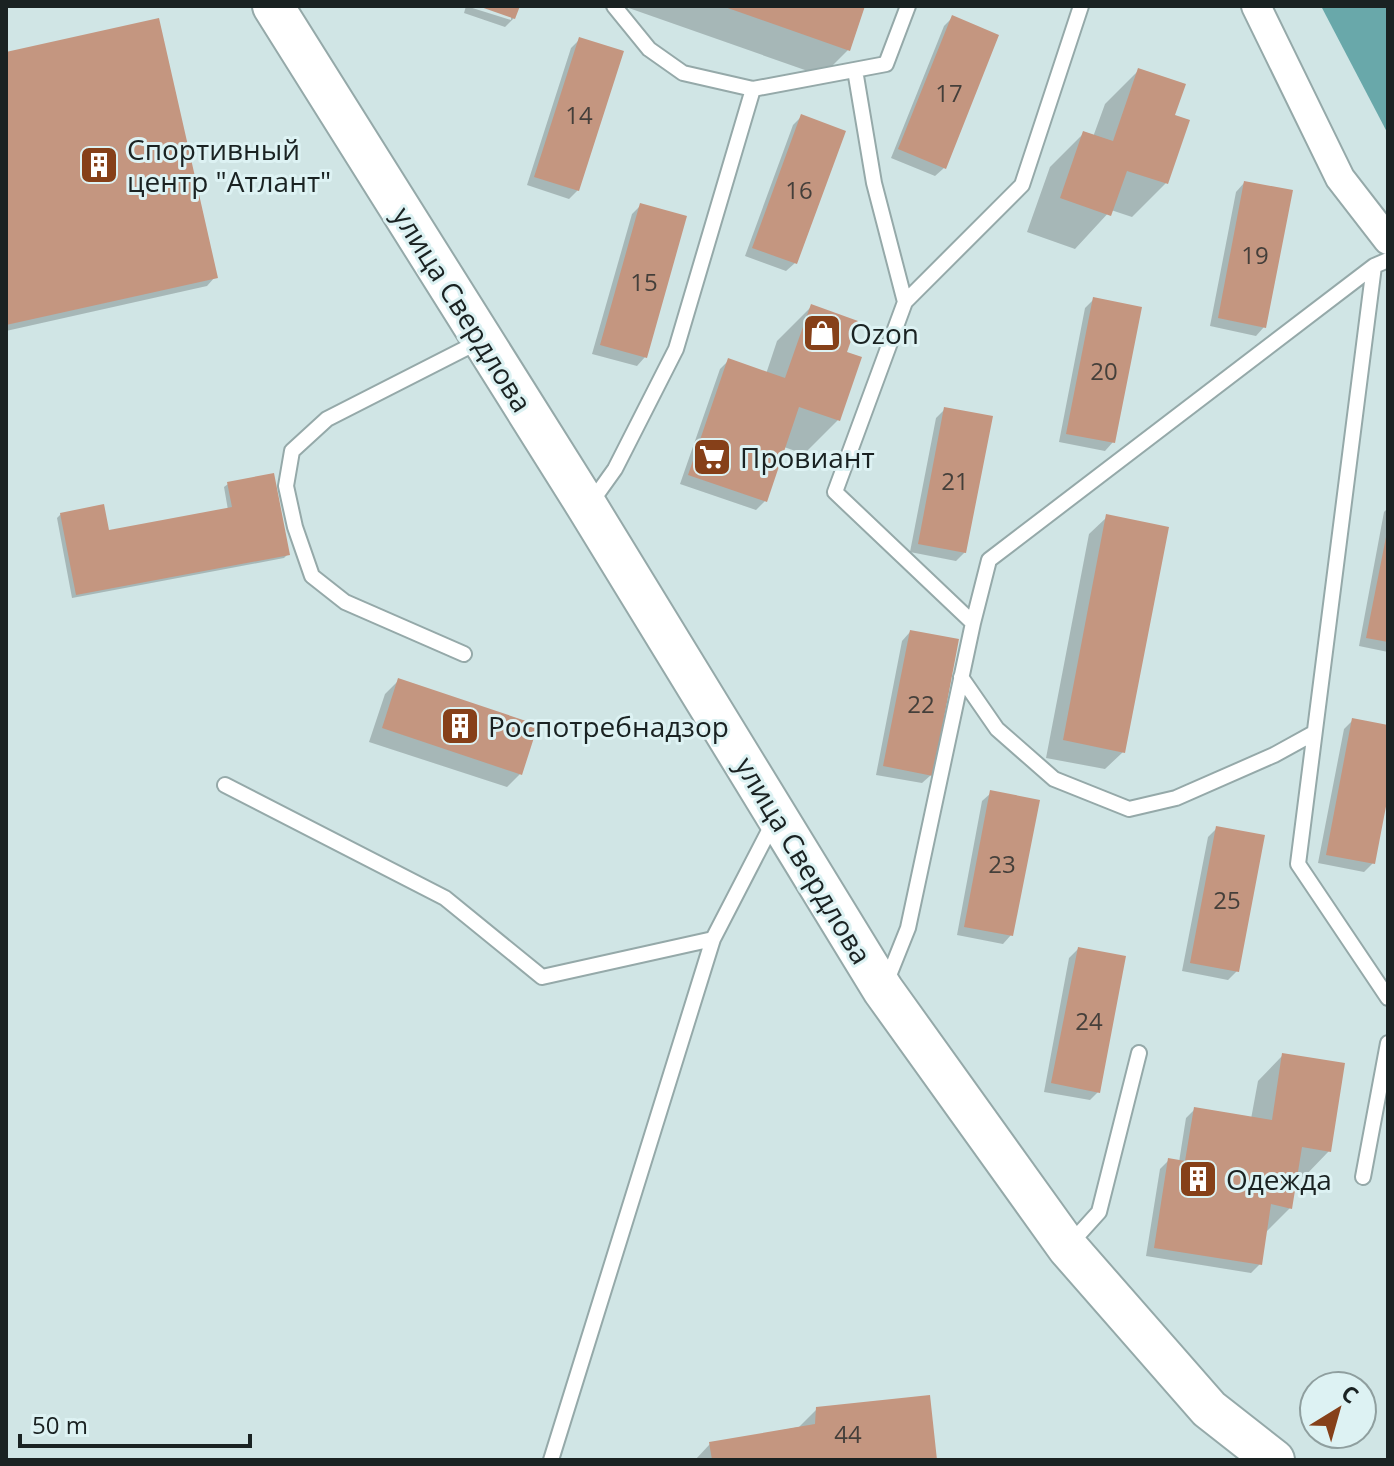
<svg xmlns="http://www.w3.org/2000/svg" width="1394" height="1466" viewBox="0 0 1394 1466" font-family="'Open Sans',sans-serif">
	<rect width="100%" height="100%" fill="#d0e5e5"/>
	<path fill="#69a8aa" d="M1321 6H1388V134Z"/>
	<path fill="#0003" d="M466 6 511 20V16L482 6H518L514 18 505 27 464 13Z
		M623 6H863L848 50 822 76Z
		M952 18 944 168 935 176 891 158 944 26Z
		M580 39 578 190 569 199 527 185 571 48Z
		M6 54 215 277 207 286 6 331Z
		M1139 70 1172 116 1187 121 1166 183 1132 217 1111 210 1075 249 1027 232 1050 167 1084 133 1093 137 1105 104Z
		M801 117 795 263 786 271 745 256 793 125Z
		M1244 183 1264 327 1256 336 1210 326 1236 192Z
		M641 205 645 357 637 366 592 354 632 214Z
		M1094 299 1113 442 1105 451 1059 442 1085 308Z
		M811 307 838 420 804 454 784 447 765 501 756 510 680 484 720 369 729 360 766 374 777 341Z
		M945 409 965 552 956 561 910 552 936 418Z
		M228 484 288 554 284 558 72 598 57 518 61 514 107 533 228 510 224 487Z
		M1388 508V652L1359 646 1384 512Z
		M1107 517 1123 752 1105 769 1046 758 1089 534Z
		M910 632 931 775 922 783 876 775 902 641Z
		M399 680 520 774 507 787 369 742 385 694Z
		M1353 720 1388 727V785L1373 863 1364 872 1318 863 1344 729Z
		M991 793 1011 935 1003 944 957 935 982 801Z
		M1217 828 1237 971 1228 980 1182 971 1208 837Z
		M1078 949 1098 1092 1090 1100 1044 1092 1069 958Z
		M1283 1055 1329 1151 1304 1177 1295 1175 1290 1208 1265 1233 1260 1264 1251 1273 1146 1256 1160 1169 1168 1161 1179 1162 1186 1118 1195 1109 1251 1119 1258 1081Z
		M817 1409 935 1460H695L710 1444 799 1427Z"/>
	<path fill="#c49680" d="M478 6H520L515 19Z
		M722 6H865L850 51Z
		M952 15 999 35 946 169 898 149Z
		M159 18 218 278 6 325V52Z
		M579 37 624 51 579 191 534 177Z
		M1138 68 1186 84 1175 115 1190 120 1168 184 1127 171 1111 216 1060 198 1083 131 1113 141Z
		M801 114 846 131 797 264 752 248Z
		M1244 181 1293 190 1266 328 1218 318Z
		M640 203 687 216 647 358 600 345Z
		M1093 297 1142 307 1115 443 1066 434Z
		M811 304 858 321 847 352 862 357 840 421 799 407 767 502 688 475 728 358 785 378Z
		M944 407 993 416 966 553 918 544Z
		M274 473 290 555 76 595 60 513 104 504 109 530 232 507 227 482Z
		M1106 514 1169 527 1125 753 1063 740Z
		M1387 532H1388V642L1366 638Z
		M910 630 959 639 933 776 883 766Z
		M398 678 538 725 522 775 382 728Z
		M1352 718 1388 725V796L1375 864 1326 855Z
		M990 790 1040 800 1013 936 964 927Z
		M1216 826 1265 835 1239 972 1190 963Z
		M1078 947 1126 956 1100 1093 1051 1083Z
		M1282 1053 1345 1063 1331 1152 1302 1147 1292 1209 1271 1204 1262 1265 1154 1248 1168 1158 1185 1161 1194 1107 1272 1120Z
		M930 1395 937 1460H712L709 1442 815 1424 816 1407Z"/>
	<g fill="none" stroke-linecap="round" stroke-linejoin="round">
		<g stroke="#95a9a9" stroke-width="18">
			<path id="lane" d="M614 6 649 49 683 73 753 89
				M855 70 874 183 905 302 835 492 973 623
				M1374 266 1298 864 1388 998
				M905 302 1022 185 1081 6
				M590 504 615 469 676 349 753 89 886 64 908 6
				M464 654 345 602 312 576 295 527 286 486 292 451 327 419 482 340
				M961 677 997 729 1054 779 1129 809 1176 798 1274 755 1314 733
				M225 785 445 898 542 977 713 939
				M886 983 908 928 973 623 989 560 1374 266 1388 260
				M1363 1177 1388 1043
				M1070 1244 1099 1212 1139 1053
				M551 1460 713 939 775 819"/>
		</g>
		<g stroke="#95a9a9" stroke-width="32">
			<path id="street" d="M1256 6 1340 178 1388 240"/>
		</g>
		<g stroke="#95a9a9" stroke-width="44">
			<path id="secondary" d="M273 6 588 508 883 990 1068 1248 1209 1409 1274 1460"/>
		</g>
		<use href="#lane" stroke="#fff" stroke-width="14"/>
		<use href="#street" stroke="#fff" stroke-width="28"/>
		<use href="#secondary" stroke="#fff" stroke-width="40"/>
	</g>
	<defs>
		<g id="building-square" transform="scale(2)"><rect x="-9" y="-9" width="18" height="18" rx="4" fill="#864019" stroke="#ddf2f3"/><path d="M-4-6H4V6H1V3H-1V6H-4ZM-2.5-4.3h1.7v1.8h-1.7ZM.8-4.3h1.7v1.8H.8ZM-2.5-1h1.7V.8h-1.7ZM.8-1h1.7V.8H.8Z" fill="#fff"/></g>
		<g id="shop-square" transform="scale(2)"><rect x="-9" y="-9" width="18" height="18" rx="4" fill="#864019" stroke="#ddf2f3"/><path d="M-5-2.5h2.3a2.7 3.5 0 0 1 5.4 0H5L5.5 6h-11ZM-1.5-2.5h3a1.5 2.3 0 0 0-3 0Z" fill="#fff"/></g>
		<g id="supermarket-square" transform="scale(2)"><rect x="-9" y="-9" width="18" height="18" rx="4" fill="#864019" stroke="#ddf2f3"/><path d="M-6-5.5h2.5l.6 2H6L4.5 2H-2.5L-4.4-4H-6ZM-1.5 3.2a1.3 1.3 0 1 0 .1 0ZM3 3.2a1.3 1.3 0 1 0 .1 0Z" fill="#fff"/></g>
	</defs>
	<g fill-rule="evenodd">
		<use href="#building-square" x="99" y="165"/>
		<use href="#shop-square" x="822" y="333"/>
		<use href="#supermarket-square" x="712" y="457"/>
		<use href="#building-square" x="460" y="726"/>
		<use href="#building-square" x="1198" y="1179"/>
	</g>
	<g text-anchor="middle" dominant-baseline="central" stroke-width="6" stroke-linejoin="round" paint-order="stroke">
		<g font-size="24" fill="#443f3a">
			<text x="949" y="92">17</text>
			<text x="579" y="114">14</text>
			<text x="799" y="189">16</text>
			<text x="1255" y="254">19</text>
			<text x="644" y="281">15</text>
			<text x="1104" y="370">20</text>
			<text x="955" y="480">21</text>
			<text x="921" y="703">22</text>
			<text x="1002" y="863">23</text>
			<text x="1227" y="899">25</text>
			<text x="1089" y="1020">24</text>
			<text x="848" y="1433">44</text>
		</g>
		<g font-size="28" fill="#1a2222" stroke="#ddf2f3" text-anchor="start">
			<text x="127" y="149">Спортивный<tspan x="127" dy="32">центр "Атлант"</tspan></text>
			<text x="850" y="333">Ozon</text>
			<text x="740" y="457">Провиант</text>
			<text x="488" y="726">Роспотребнадзор</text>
			<text x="1226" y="1179">Одежда</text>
		</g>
		<g font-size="28" fill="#1a2222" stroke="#ddf2f3">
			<text transform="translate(463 309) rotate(58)">улица Свердлова</text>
			<text transform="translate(804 860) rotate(59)">улица Свердлова</text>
		</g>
	</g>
	<rect width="1394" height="1466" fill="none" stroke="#1a2222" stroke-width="16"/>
	<g transform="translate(1338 1410) rotate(37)"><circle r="38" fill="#ddf2f3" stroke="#8f9f9f" stroke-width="2"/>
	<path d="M0-6L14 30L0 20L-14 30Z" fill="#864019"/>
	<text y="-12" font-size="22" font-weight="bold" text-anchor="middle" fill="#1a2222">С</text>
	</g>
	<path d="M20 1434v12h230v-12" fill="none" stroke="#1a2222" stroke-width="4"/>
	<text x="32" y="1434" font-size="24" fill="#1a2222" stroke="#ddf2f3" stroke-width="6" paint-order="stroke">50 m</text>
</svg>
